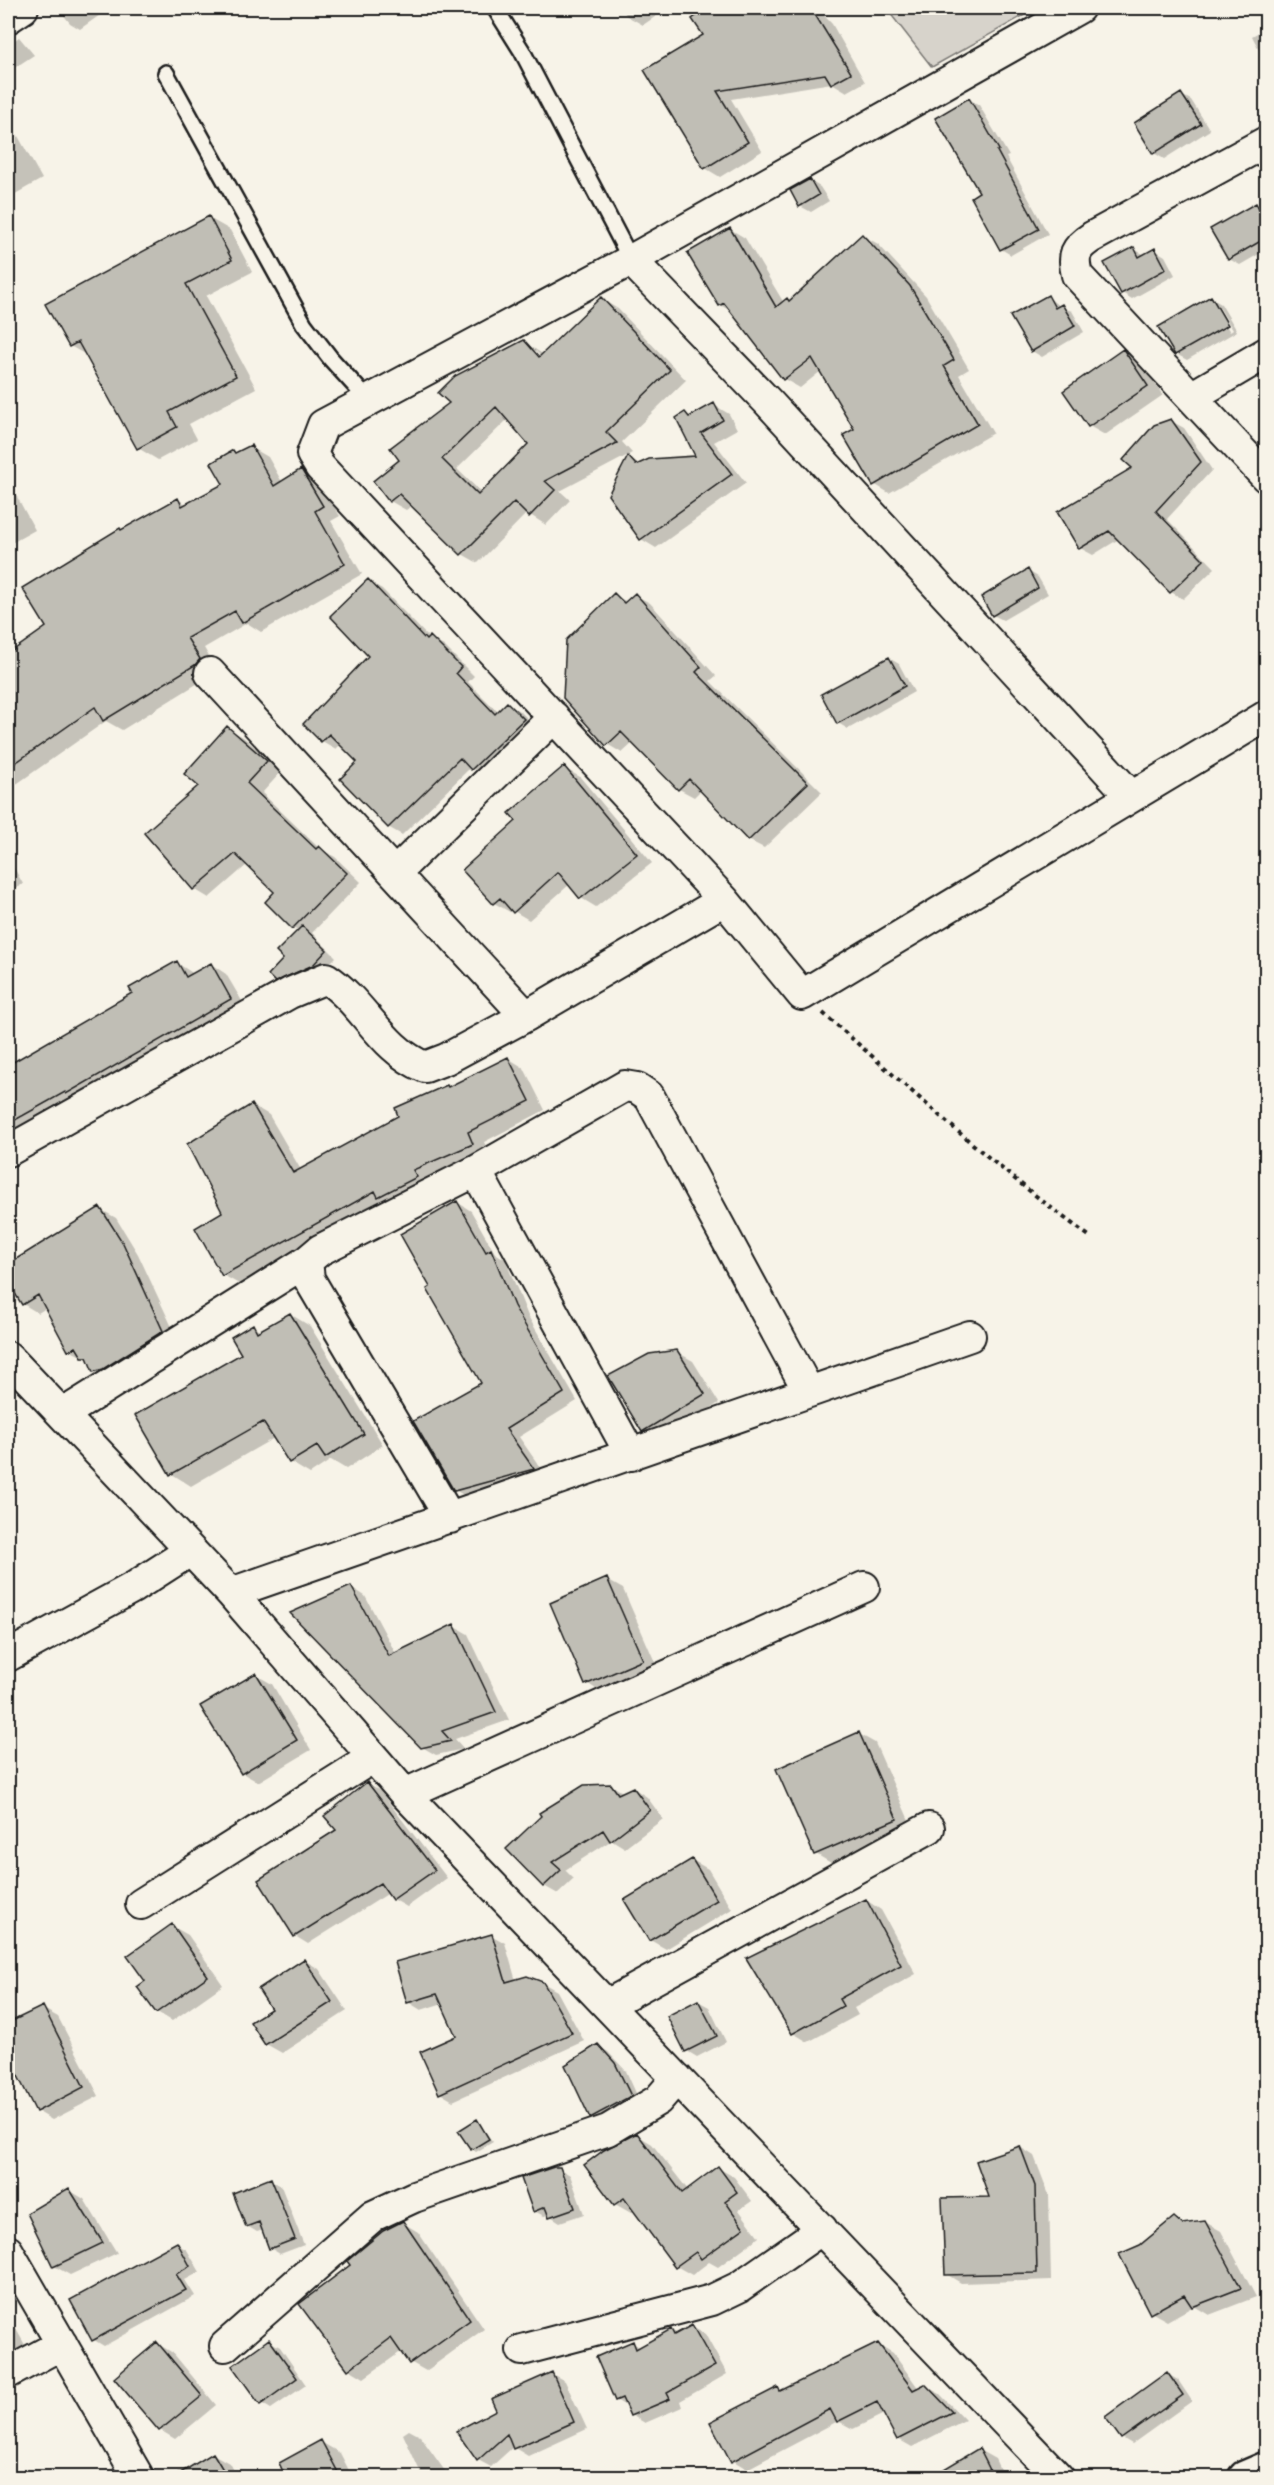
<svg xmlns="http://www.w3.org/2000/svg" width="1274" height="2485" viewBox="0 0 1274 2485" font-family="Dekko,sans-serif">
	<rect width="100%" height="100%" fill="#f7f3e8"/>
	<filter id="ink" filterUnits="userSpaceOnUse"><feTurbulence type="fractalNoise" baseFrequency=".0167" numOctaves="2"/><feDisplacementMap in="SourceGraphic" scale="12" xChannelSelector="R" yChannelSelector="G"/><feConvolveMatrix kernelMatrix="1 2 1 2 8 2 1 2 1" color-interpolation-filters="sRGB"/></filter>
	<g filter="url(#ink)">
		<path fill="#d7d3cb" stroke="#7a7874" stroke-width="1.5" d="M886 8H1037L932 67Z"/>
		<path fill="#0003" fill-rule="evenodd" d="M58 8H110L80 29 70 23Z
			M621 8H668L643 25 627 16Z
			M710 8H817L832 24 865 82 847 92 832 83 731 99 762 151 720 177 705 168V36L694 19Z
			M1266 28V63L1252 36Z
			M19 37 34 55 8 72V45Z
			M1181 95 1191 100 1210 130 1164 159 1154 153Z
			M969 99 979 105 1009 156 1006 157 1048 234 1011 255 1001 249 981 193Z
			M8 118 42 179 8 198Z
			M810 181 820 187 829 201 811 212 800 206Z
			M1256 205 1266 211V250L1240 265 1229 259 1212 229Z
			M209 218 230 230 252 272 206 296 256 388 189 424 197 439 158 460 138 448 88 356 70 346Z
			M730 229 745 238 784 303 791 302 862 235 878 244 926 296 969 369 959 375 993 433 889 493 874 484 856 429 821 371 800 388 784 379 733 312 720 305Z
			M1134 249 1145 255 1155 250 1165 256 1175 275 1132 299 1122 293Z
			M1048 297 1060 307 1072 311 1084 332 1042 357 1032 351Z
			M1211 298 1221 304 1237 331 1187 360 1176 354ZM1214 305H1218L1233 330 1230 332Z
			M601 299 618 309 686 380 622 442 632 453 560 491 570 500 546 525 527 513 478 563 462 554 413 505 406 510 390 501 401 460 451 404 524 342 544 355ZM532 351H536L545 361 543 363ZM508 419 530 444 482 493 457 469Z
			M1123 351 1139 360 1163 395 1105 435 1089 426Z
			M714 405 729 414 737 429 714 442 746 483 656 548 641 539 609 495 629 458 640 465 698 457 685 414 691 418Z
			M1171 421 1184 428 1212 470 1167 519 1215 568 1183 599 1171 592 1119 539 1093 555 1080 548Z
			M251 447 268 457 282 482 301 471 318 481 340 516 331 521 362 574 261 632 247 623 204 648 217 670 213 674 122 730 106 721 8 790V656L48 628 122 531 178 499 187 505 225 484 233 452 237 454Z
			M8 480 35 530 8 545Z
			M1028 571 1038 577 1048 594 1003 620 993 615Z
			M368 581 382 589 430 639 444 646 474 676 468 682 498 712 507 704 521 712 536 727 486 777 471 767 402 835 388 827 360 762 341 744 336 749 322 741 371 656Z
			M614 595 627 602 635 595 650 603 716 676 710 681 822 792 764 848 748 840 701 790 694 797 679 789 633 743 622 753 607 744Z
			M889 658 899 664 914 692 848 729 838 723Z
			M227 728 243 737 282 771 262 793 319 848 335 857 361 882 312 933 336 957 323 970 286 987 276 981 299 931 293 927 277 892 248 864 209 898 194 889 200 786Z
			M564 768 580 777 652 863 596 907 581 898 570 884 529 920 512 910 510 912 494 903 464 870 518 821Z
			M8 857 23 884 8 893Z
			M177 963 194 974 211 964 226 974 246 1008 17 1136 8 1131V1066L134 994Z
			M508 1058 524 1068 545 1110 484 1142 489 1153 389 1202 239 1284 223 1275 224 1212 252 1105 269 1115 301 1170 400 1116 447 1086 450 1088Z
			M457 1202 471 1211 495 1253 505 1259 528 1316 577 1401 519 1437 547 1477 470 1499 455 1490 483 1383 432 1287Z
			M100 1209 116 1218 138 1254 178 1340 110 1380 94 1371 89 1360 69 1350 46 1308 38 1313 23 1304 8 1279V1265Z
			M290 1314 310 1326 383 1445 346 1469 331 1460 310 1474 290 1462 274 1438 191 1486 172 1474 137 1415 243 1354 253 1326 261 1331Z
			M677 1352 693 1361 719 1403 659 1440 643 1431Z
			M607 1580 623 1589 658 1669 602 1693 587 1683Z
			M351 1587 365 1596 396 1654 454 1626 468 1634 509 1720 455 1739 464 1749 436 1755 422 1747Z
			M256 1675 272 1684 311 1750 258 1782 242 1773Z
			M859 1734 875 1743 912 1827 831 1863 816 1854Z
			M367 1784 380 1791 447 1878 407 1907 393 1899 389 1893 308 1944 295 1936 339 1830Z
			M611 1785 624 1793 633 1788 647 1797 663 1819 625 1848 612 1840 565 1870 574 1879 558 1894 544 1886 508 1849Z
			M692 1860 708 1869 732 1909 666 1949 650 1940Z
			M866 1900 881 1910 916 1974 854 2008 858 2015 808 2042 793 2033Z
			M172 1926 188 1935 223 1985 172 2021 157 2012 147 1981Z
			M491 1935 505 1943 516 1981 543 1983 557 1991 584 2041 453 2101 440 2093 458 2037 443 2003 421 2010 408 2002Z
			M304 1960 319 1969 347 2011 282 2053 266 2044 273 2009Z
			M698 2001 709 2007 726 2042 697 2057 687 2051Z
			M42 2008 58 2017 99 2096 52 2120 37 2111 8 2053V2025Z
			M598 2046 608 2052 626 2071 640 2102 602 2123 592 2117Z
			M477 2121 493 2142 476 2152 472 2149Z
			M637 2135 652 2144 688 2190 718 2168 734 2177 752 2201 739 2210 759 2237 718 2267 709 2262 692 2275 676 2266 635 2210 631 2213 615 2204Z
			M1020 2147 1034 2156 1049 2195 1051 2280 961 2283 946 2274Z
			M560 2169 570 2175 584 2214 560 2222 549 2215 544 2216 534 2211Z
			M271 2180 281 2186 304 2245 280 2254 270 2248 263 2230 257 2232 247 2226Z
			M69 2190 84 2199 117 2253 70 2275 54 2266Z
			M1174 2219 1184 2225 1205 2222 1221 2231 1256 2297 1209 2315 1194 2306 1167 2321 1151 2312 1141 2246Z
			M403 2223 418 2232 484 2329 426 2371 410 2362 402 2351 364 2378 349 2369Z
			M177 2244 187 2250 200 2272 185 2280 195 2296 104 2346 94 2340 72 2301Z
			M8 2315 29 2352 8 2365Z
			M692 2327 705 2334 727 2374 680 2401 682 2407 645 2423 631 2415 627 2407 616 2400 633 2343 641 2348 671 2330 678 2334Z
			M269 2341 280 2347 306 2385 271 2409 261 2403Z
			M158 2344 173 2353 216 2405 175 2439 160 2430Z
			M878 2344 893 2353 919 2389 925 2386 940 2394 965 2420 912 2447 898 2439 884 2414 853 2429 838 2421 747 2469 732 2460 778 2388 783 2391Z
			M552 2374 565 2381 587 2429 528 2456 513 2447 491 2467 478 2460 498 2411Z
			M1167 2374 1178 2380 1192 2401 1132 2444 1122 2438Z
			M409 2430 420 2436 450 2478H423L403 2434Z
			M321 2442 340 2453 353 2478H288Z
			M979 2450 995 2459 1004 2478H996Z
			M213 2454 229 2463 237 2478H175Z"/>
		<path fill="#c0beb5" stroke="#1c1c1c" stroke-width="1.5" fill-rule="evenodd" d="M707 8H811L851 73 831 84 825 74 717 91 748 142 704 169 644 70 703 35 692 19Z
			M1181 93 1201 124 1153 154 1134 123Z
			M969 98 999 150 997 151 1039 229 1000 250 971 197 979 192 935 118Z
			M810 179 819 195 799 207 790 190Z
			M1256 203 1266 221V238L1228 260 1210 229Z
			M209 216 232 260 186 284 236 376 169 412 177 427 137 449 78 342 69 347 45 304Z
			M730 228 776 307 787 298 789 301 862 234 910 286 954 360 944 366 978 424 873 486 843 435 854 429 812 358 783 380 724 303 719 306 687 253Z
			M1134 247 1139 257 1155 248 1166 269 1121 294 1104 263Z
			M1048 295 1055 308 1062 304 1075 326 1031 352 1010 316Z
			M1211 296 1228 325 1175 355 1158 327Z
			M601 297 670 370 606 432 617 443 545 481 555 490 529 517 514 502 461 555 399 494 389 502 373 481 399 460 390 448 449 403 438 393 455 376 524 340 539 357ZM496 407 528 444 478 495 442 459Z
			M1123 349 1148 386 1088 427 1063 391Z
			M714 403 723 420 701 433 732 474 640 540 608 495 628 456 636 465 649 459 695 456 676 418 685 412 689 417Z
			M1171 419 1201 462 1156 511 1204 560 1170 593 1109 531 1079 549 1057 512 1132 468 1123 460 1154 425Z
			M251 445 274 486 301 469 323 506 315 511 345 564 242 623 235 611 187 638 200 659 195 665 103 721 95 707 8 768V654L46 627 22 588 120 528 121 530 178 498 182 506 223 484 211 463 233 450 235 453Z
			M1028 569 1038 588 992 616 981 597Z
			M368 579 426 640 430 636 461 667 456 673 495 714 507 702 524 719 471 770 460 758 388 828 340 779 357 762 329 734 321 742 303 724 368 656 330 616Z
			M614 593 624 603 635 593 701 667 696 672 808 783 748 841 689 779 678 790 621 732 606 746 563 698 566 640Z
			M889 657 905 686 837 724 821 694Z
			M227 726 267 761 247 783 316 849 319 846 347 873 292 929 265 902 274 892 235 854 193 890 144 833 198 786 184 774Z
			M564 766 637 854 580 899 558 872 513 913 500 898 493 904 462 870 516 821 509 813Z
			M302 926 327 950 313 965 275 982 268 975 283 959 276 952Z
			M177 961 186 977 211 963 231 999 66 1094 65 1092 8 1124V1065L132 993 129 988Z
			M508 1057 530 1101 468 1132 473 1144 413 1170 417 1177 378 1197 375 1191 222 1276 195 1228 222 1212 187 1144 252 1104 293 1173 398 1116 395 1108 447 1085 448 1087Z
			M457 1201 486 1252 491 1249 514 1306 564 1393 506 1429 534 1469 454 1491 413 1421 481 1383 427 1289 430 1287 400 1234Z
			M100 1207 123 1243 163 1331 103 1369 93 1372 87 1357H82L76 1347 68 1351 38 1295 22 1305 8 1282V1264Z
			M290 1313 364 1434 325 1458 317 1446 289 1463 263 1422 170 1475 135 1415 241 1354 231 1337 253 1324 257 1332Z
			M677 1350 705 1394 642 1432 608 1376 649 1354Z
			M607 1578 643 1660 585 1685 550 1603Z
			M351 1586 389 1656 454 1624 496 1712 442 1731 451 1741 421 1748 290 1613Z
			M256 1673 297 1740 241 1774 200 1706Z
			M859 1732 897 1819 814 1855 776 1769Z
			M367 1782 435 1870 392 1900 380 1883 294 1937 258 1880 336 1830 324 1816Z
			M611 1784 618 1794 633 1787 650 1810 610 1841 603 1830 552 1862 561 1870 543 1887 506 1849 541 1816 539 1813 584 1785Z
			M692 1859 717 1900 649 1941 624 1900Z
			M866 1899 901 1965 839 1999 843 2006 792 2034 746 1958Z
			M172 1924 208 1976 156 2013 137 1987 145 1981 127 1956Z
			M492 1934 506 1982 527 1976 543 1982 572 2033 439 2094 420 2052 456 2036 437 1994 407 2003 395 1962Z
			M304 1959 332 2002 265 2045 250 2022 271 2009 258 1989Z
			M698 2000 717 2036 685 2052 667 2016Z
			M43 2006 84 2087 36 2112 8 2056V2023Z
			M598 2044 615 2063 631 2096 590 2118 565 2065Z
			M477 2119 489 2139 471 2150 458 2131Z
			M637 2133 682 2193 718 2166 737 2192 725 2201 744 2228 701 2259 696 2252 675 2267 624 2198 614 2205 584 2165 604 2150Z
			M1020 2146 1035 2186 1037 2273 945 2275 942 2198 989 2197 976 2161Z
			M554 2167H560L575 2208 549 2217 545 2207 533 2212 521 2178Z
			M271 2178 295 2239 269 2249 259 2222 246 2227 233 2193Z
			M69 2188 103 2243 53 2267 27 2213Z
			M1174 2217 1182 2224 1205 2221 1241 2288 1192 2307 1184 2295 1150 2314 1119 2254 1140 2245Z
			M403 2221 470 2320 409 2364 391 2338 348 2370 299 2304 350 2265 347 2261 383 2231Z
			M177 2242 190 2266 176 2274 186 2290 92 2341 70 2300Z
			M692 2325 715 2366 667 2393 670 2399 630 2416 622 2398 615 2401 596 2357 633 2341 636 2349 671 2329 674 2335Z
			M269 2339 297 2378 260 2405 232 2366Z
			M157 2342 202 2396 159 2431 114 2378Z
			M878 2343 913 2390 925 2384 952 2412 897 2440 877 2402 837 2422 830 2409 731 2462 710 2422 778 2387 780 2391Z
			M552 2372 574 2422 513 2449 507 2434 477 2461 456 2431 496 2410 491 2399Z
			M1167 2372 1183 2395 1121 2439 1105 2417Z
			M321 2440 341 2478H286L279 2463Z
			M979 2448 994 2478H929Z
			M213 2453 228 2478H172Z"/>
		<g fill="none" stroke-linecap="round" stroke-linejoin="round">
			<g stroke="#1c1c1c" stroke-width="20">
				<path id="lane" d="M495 8 522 51 631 260
					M166 73 304 324 331 359 369 401"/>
			</g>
			<g stroke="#1c1c1c" stroke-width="34">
				<path id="street" d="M1079 8 631 260 323 425 312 454 320 467 724 900 802 995 1266 716
					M8 18 23 8
					M1266 142 1092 237C1075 248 1072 255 1077 275L1266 477
					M631 260 769 403 1130 795
					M1193 396 1266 353
					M210 673 526 1016
					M395 873 554 717
					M8 1151 290 993 326 978C364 1003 382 1050 425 1067L446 1059 526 1016 724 900
					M476 1171 631 1455
					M8 1357 231 1593 405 1794 1059 2478
					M63 1414 307 1261
					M450 1518 309 1279 307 1261 320 1250 476 1171 625 1086 637 1088 649 1096 809 1392
					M231 1593 970 1336
					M8 1656 134 1587 190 1551
					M405 1794 864 1587
					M141 1904 372 1758
					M607 2005 929 1828
					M8 2251 139 2478
					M225 2346 373 2216 414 2197 608 2130 658 2100 677 2078
					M522 2350 712 2300 739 2287 822 2229
					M8 2373 62 2344"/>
			</g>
			<g stroke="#1c1c1c" stroke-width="38">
				<path id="secondary" d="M1245 2478 1266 2469"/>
			</g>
			<path stroke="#1c1c1c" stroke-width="4" stroke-dasharray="4.5 4.5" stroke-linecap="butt" d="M823 1013C910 1089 995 1168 1089 1236"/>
			<use href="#lane" stroke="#f7f3e8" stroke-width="15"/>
			<use href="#street" stroke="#f7f3e8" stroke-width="30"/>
			<use href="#secondary" stroke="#f7f3e8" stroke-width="33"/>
		</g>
	</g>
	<rect width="1274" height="2485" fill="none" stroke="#f7f3e8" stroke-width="30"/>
	<rect x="15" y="15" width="1244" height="2455" fill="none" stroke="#1c1c1c" stroke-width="2" filter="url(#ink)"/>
</svg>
